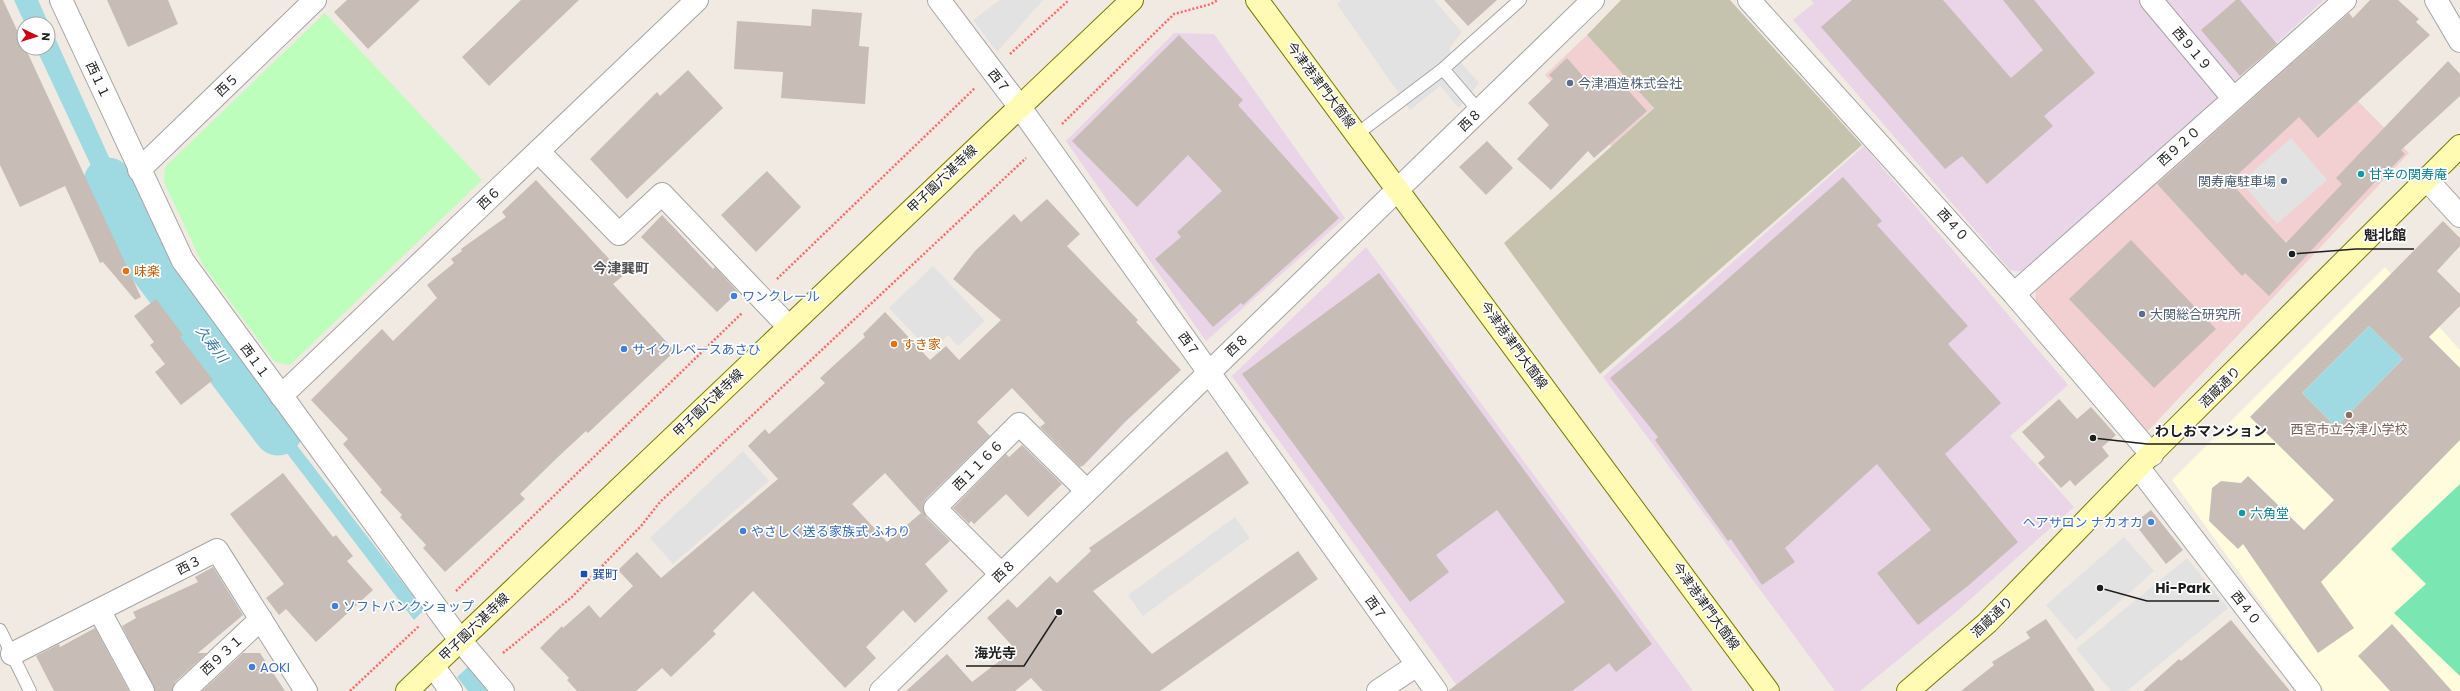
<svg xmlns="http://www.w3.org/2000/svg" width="2460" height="691" viewBox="0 0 2460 691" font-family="Poppins,'Noto Sans JP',sans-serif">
	<rect width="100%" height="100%" fill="#f0eae3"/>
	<path fill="#f2d0d2" d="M1587 35 1654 107 1612 147 1545 75Z
		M2304 46 2409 153 2147 432 2035 308 2036 286Z"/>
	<path fill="#ead4e8" d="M1811 0H2324L2025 272 2010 270 1793 20 1814 3Z
		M1174 33 1214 34 1345 218 1206 341 1066 141Z
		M1864 146 2068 385 2010 436 2074 507 1956 612 1860 691H1835L1603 377Z
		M1366 247 1693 691H1461L1232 376Z"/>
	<path fill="#fffcdd" d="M2385 267 2460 350V691H2325L2172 480Z"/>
	<path fill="#c5c3ae" d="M1621 0H1730L1862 145 1600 374 1504 243 1654 108 1587 35Z"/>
	<path fill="#bdfebc" d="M325 13 482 180 290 365 275 362 203 265 164 182 165 167Z"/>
	<path fill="#7ae6b2" d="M2460 484V676L2394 613 2426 584 2391 549Z"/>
	<path fill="#e2e2e2" d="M1000 0H1043L997 52 973 20Z
		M1341 0H1434L1462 32 1449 49 1479 83 1459 108 1440 86 1410 110 1337 4Z
		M2291 138 2327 180 2277 224 2241 182Z
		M933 266 985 321 958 346 948 335 931 352 889 308Z
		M743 451 769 481 673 564 650 538Z
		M1235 517 1250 538 1143 616 1128 595Z
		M2124 537 2154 571 2076 640 2046 605Z
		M2187 558 2228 608 2127 691H2111L2076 649Z"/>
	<path fill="#9fd9e1" d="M14 0H38L145 237 129 247 36 48H48V24H25Z
		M2369 326 2403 359 2336 427 2302 393Z
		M241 373 424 610 414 620 232 381Z
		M468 667 487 691H468L457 677Z"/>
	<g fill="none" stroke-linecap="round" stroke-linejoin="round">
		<path stroke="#9fd9e1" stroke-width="49" d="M108 182 137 245 278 431"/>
	</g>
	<path fill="#c8bcb6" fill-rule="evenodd" d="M0 0H3L141 297 135 300 103 262 100 263 65 186 20 207 0 165Z
		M107 0H168L178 24 128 47Z
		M347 0H420L368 49 334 12Z
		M521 0H579L489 86 462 57Z
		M1444 0H1497L1468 26Z
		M1852 0H1943L2011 78 2043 50 2003 0H2034L2095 73 2044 116 2053 126 1987 184 1962 156 1945 169 1821 27Z
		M2236 0H2240L2277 44 2240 76 2201 30Z
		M2370 0H2398L2419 19 2416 22 2430 35 2318 138 2299 117 2230 182 2286 243 2342 184 2336 178 2448 61 2460 74V96L2401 150 2405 154 2389 170 2387 169 2269 296 2245 273 2242 276 2157 184 2349 13 2353 18Z
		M812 9 862 13 859 46 869 47 865 104 781 98 783 72 734 69 737 21 811 26Z
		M1179 35 1243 100 1238 105 1339 218 1243 305 1241 303 1213 327 1155 259 1181 237 1177 232 1222 191 1188 155 1137 207 1072 141Z
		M1567 58 1596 91 1614 75 1647 111 1594 158 1588 151 1551 190 1517 159 1549 125 1528 103 1553 79 1549 75Z
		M688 70 723 108 627 199 590 159 657 92 660 96Z
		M1487 141 1513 168 1486 195 1459 167Z
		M767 171 801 207 756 252 721 215Z
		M1843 177 1882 221 1877 225 1968 326 1948 344 2001 403 1945 454 2018 542 1969 585 1918 625 1877 573 1931 530 1877 464 1785 548 1795 562 1762 585 1731 539 1728 541 1655 440 1658 437 1610 378 1680 321Z
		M536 180 624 275 613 284 675 351 588 433 586 431 558 457 520 494 525 499 445 572 423 548 426 545 400 517 402 515 380 492 382 490 343 444 348 439 311 400 382 329 393 341 437 298 427 285 454 263 451 259 462 251 461 249 506 217 502 212Z
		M1047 199 1080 234 1067 246 1138 320 1136 322 1181 370 1125 422 1083 466 1080 467 1040 427 1045 423 1012 388 977 422 990 436 926 499 923 505 926 517 950 541 925 564 948 591 915 623 903 610 866 647 876 658 845 688 753 591 713 631 716 634 671 677 662 668 636 691H577L567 680 569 678 540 648 562 626 563 628 589 605 600 618 633 586 618 570 637 552 661 578 778 479 748 446 765 429 769 434 825 383 820 378 865 337 863 334 885 312 930 360 946 346 959 360 1001 320 953 279 975 251 1014 214 1021 222ZM885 473 921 513 887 542 852 504Z
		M662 215 713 269 715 267 738 292 717 312 641 237Z
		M2443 221 2460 238V246L2437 271 2460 294V306L2429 337 2460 368V440L2321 582 2354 628 2318 653 2243 544 2238 549 2209 521 2212 488 2221 481 2241 483 2248 476 2304 530 2334 500 2250 417ZM2369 326 2403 359 2336 427 2302 393Z
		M2131 240 2216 329 2154 388 2069 299Z
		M1379 273 1652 644 1616 672 1609 663 1572 691H1448L1565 602 1497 510 1436 555 1449 572 1410 602 1242 374Z
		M156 299 183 335 180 337 213 380 181 405 155 372 165 364 150 345 154 342 134 316Z
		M2059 399 2077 419 2091 407 2116 435 2102 447 2109 456 2075 486 2070 480 2061 488 2038 463 2045 457 2022 432Z
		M1022 445 1062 484 1028 517 1006 494 974 524 971 521 969 524 953 508 1006 454 1009 457Z
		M1227 451 1249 483 1093 591 1152 654 1298 551 1318 579 1160 691H1043L1031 678 1015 691H906L947 654 972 682 1015 649 987 618 1008 599 1017 608 1050 576 1057 583 1091 551 1089 548Z
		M283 473 333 537 336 535 353 556 347 561 373 590 316 642 286 609 279 615 266 598 284 584 230 514Z
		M2151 510 2183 550 2166 564 2134 523Z
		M213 567 243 615 198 653H207L175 682 172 691H155L122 626 136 618 133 612 198 582 195 577Z
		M2046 619 2095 691H1961L1994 665 1992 662 2030 638 2026 632Z
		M2231 620 2290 691H2143L2179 659 2181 661Z
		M2392 624 2452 691H2390L2358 656Z
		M95 628 129 691H54L36 656 59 644 60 647Z
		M243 653H260L285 691H202Z"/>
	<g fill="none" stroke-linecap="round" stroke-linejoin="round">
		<g stroke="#a5a5a5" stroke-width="14">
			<path id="lane" d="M1443 69 1479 111
				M1357 134 1443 69 1520 0
				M0 630 30 691"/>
		</g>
		<g stroke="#a5a5a5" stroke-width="24">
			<path id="street" d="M61 0 183 261 460 640 503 691
				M939 0 1019 106 1436 691
				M1749 0 2014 294 2152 455
				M2151 0 2233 98
				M2436 0 2460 41
				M538 151 619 234 662 194 788 326
				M139 170 315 0
				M2427 180 2460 216
				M2014 294 2345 0
				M281 396 697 0
				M2138 467 2310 691
				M1001 574 935 508 1019 424 1087 491
				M99 610 143 691
				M12 654 217 550 306 691
				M433 666 451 691
				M184 691 261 619
				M881 691 1593 0
				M1378 691 1417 665"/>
		</g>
		<g stroke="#787a00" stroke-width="24">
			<path id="secondary" d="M1257 0 1768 691
				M407 691 1132 0
				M1908 691 1987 623 2138 467 2460 146"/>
		</g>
		<path stroke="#ff6665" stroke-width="2.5" stroke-dasharray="2 2" stroke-linecap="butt" d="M1010 54 1069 0
			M1062 124 1174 14 1211 4 1218 0
			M777 279 975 88
			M456 591 742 313
			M503 653 572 597 641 526 660 502 1026 158
			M350 691 419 626"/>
		<use href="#lane" stroke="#fff" stroke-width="12"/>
		<use href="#street" stroke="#fff" stroke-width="22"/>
		<use href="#secondary" stroke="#fffbb2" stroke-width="22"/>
	</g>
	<g fill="#5c6f8a" stroke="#fff" stroke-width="1.5">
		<circle cx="1570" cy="83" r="4"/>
		<circle cx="2284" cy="181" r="4"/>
		<circle cx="2142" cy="314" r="4"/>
	</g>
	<g fill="#0f9aa8" stroke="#fff" stroke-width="1.5">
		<circle cx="2361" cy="174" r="4"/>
		<circle cx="2242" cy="513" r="4"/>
	</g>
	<g fill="#e8710a" stroke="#fff" stroke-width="1.5">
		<circle cx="126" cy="271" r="4"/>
		<circle cx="894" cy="344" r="4"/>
	</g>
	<g fill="#3f7fe0" stroke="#fff" stroke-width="1.5">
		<circle cx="734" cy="296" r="4"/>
		<circle cx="624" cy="349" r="4"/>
		<circle cx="2151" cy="522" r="4"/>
		<circle cx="743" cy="531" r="4"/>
		<circle cx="335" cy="606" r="4"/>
		<circle cx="252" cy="667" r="4"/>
	</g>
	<circle fill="#8d6e63" stroke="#fff" stroke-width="1.5" cx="2349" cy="415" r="4"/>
	<rect fill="#1a4fb4" stroke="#fff" stroke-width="1.5" x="580" y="570" width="8" height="8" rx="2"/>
	<g text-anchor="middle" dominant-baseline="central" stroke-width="3.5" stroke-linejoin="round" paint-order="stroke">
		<g font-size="13" fill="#1e1e1e" stroke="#fff">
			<text transform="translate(2192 49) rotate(50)">西９１９</text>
			<text transform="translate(98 80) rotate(65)">西１１</text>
			<text transform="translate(999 81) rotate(52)">西７</text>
			<text transform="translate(227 85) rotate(-44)">西５</text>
			<text transform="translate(1321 85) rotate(53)">今津港津門大箇線</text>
			<text transform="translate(1470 120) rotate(-44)">西８</text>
			<text transform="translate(2179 146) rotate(-42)">西９２０</text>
			<text transform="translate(942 179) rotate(-44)">甲子園六湛寺線</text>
			<text transform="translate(489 198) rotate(-44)">西６</text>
			<text transform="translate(1953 225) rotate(48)">西４０</text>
			<text transform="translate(1189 344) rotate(54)">西７</text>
			<text transform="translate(1237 345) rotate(-44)">西８</text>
			<text transform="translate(1514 345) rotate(54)">今津港津門大箇線</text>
			<text transform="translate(255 361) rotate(54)">西１１</text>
			<text transform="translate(2220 387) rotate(-45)">酒蔵通り</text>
			<text transform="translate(708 403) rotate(-44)">甲子園六湛寺線</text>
			<text transform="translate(978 465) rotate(-45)">西１１６６</text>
			<text transform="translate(189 565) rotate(-27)">西３</text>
			<text transform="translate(1004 571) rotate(-44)">西８</text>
			<text transform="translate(1706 606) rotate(54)">今津港津門大箇線</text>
			<text transform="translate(1376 608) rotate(55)">西７</text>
			<text transform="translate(2246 608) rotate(52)">西４０</text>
			<text transform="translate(1992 617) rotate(-44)">酒蔵通り</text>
			<text transform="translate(474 627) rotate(-44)">甲子園六湛寺線</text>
			<text transform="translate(222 655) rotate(-43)">西９３１</text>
		</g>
		<g font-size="13" fill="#4e5e75" stroke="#fff" text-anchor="start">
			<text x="1578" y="83">今津酒造株式会社</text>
			<text x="2276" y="181" text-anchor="end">関寿庵駐車場</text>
			<text x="2150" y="314">大関総合研究所</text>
		</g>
		<g font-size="13" fill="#0d838f" stroke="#fff" text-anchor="start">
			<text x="2369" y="174">甘辛の関寿庵</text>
			<text x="2250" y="513">六角堂</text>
		</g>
		<g font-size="13" fill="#c56008" stroke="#fff" text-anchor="start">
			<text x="134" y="271">味楽</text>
			<text x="902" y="344">すき家</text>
		</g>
		<g font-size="13" fill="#366cbe" stroke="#fff" text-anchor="start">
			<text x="742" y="296">ワンクレール</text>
			<text x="632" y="349">サイクルベースあさひ</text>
			<text x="2143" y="522" text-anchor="end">ヘアサロン ナカオカ</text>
			<text x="751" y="531">やさしく送る家族式 ふわり</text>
			<text x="343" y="606">ソフトバンクショップ</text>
			<text x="260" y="667">AOKI</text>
		</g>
		<g font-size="13" fill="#785e54" stroke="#fff">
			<text x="2349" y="429">西宮市立今津小学校</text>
		</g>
		<g font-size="13" fill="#164399" stroke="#fff" text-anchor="start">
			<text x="592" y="574">巽町</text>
		</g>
		<g font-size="14" font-weight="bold" fill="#515151" stroke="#fff">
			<text x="621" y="268">今津巽町</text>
		</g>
		<g font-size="14" font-style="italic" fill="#3d7ba6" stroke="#fff">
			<text transform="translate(212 344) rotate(53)">久寿川</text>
		</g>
	</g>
	<path fill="none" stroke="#1e1e1e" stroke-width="1.5" d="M2292 254L2356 249H2414M2093 438L2147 444H2275M2100 588L2147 601H2219M1059 612L1024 666H966"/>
	<g fill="#1e1e1e" stroke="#fff" stroke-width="1.5">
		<circle cx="2292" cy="254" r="4"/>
		<circle cx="2093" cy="438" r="4"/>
		<circle cx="2100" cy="588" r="4"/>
		<circle cx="1059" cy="612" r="4"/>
	</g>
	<g font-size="14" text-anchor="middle" font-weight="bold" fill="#1e1e1e" stroke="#fff" stroke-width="3.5" stroke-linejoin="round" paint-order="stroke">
		<text x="2385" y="240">魁北館</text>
		<text x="2211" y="436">わしおマンション</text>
		<text x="2183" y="593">Hi-Park</text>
		<text x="995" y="658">海光寺</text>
	</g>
	<g transform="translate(36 36) rotate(94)"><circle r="19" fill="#ffffff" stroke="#a5a5a5"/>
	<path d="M0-3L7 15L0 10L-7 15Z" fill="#cc0013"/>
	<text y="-6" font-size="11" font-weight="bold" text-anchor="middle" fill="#1e1e1e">N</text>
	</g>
</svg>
